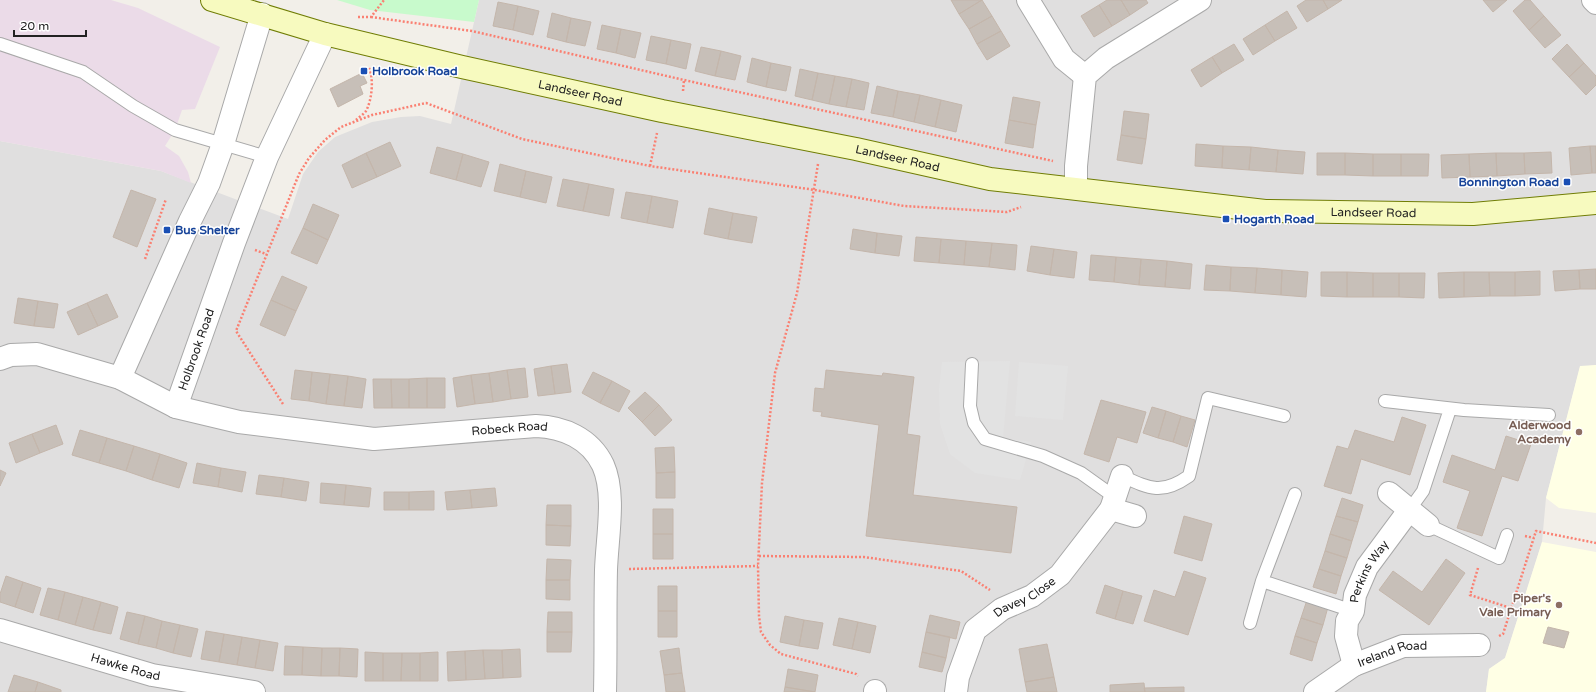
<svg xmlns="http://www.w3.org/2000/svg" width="1596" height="692" viewBox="0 0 1596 692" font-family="'Varela Round',sans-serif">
	<rect width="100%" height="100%" fill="#f2efe9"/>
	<path fill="#e0dfdf" d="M479 0H1596V365L1580 367 1546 498 1542 542 1505 658 1489 669 1486 692H0V141L161 171 288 219 303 174 318 152 335 137 372 122 401 117 420 116 451 124Z"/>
	<path fill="#ebdbe8" d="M0 0H111L138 8 220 47 195 109 182 110 175 130 165 146 179 156 188 172 191 183 161 171 0 141Z"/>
	<path fill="#ffffe5" d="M1596 365V513L1559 508 1546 498 1580 366Z
		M1542 542 1596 552V692H1486L1489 669 1505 658Z"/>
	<path fill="#c8facc" d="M337 0H479L474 22 370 10Z"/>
	<path fill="#e2e2e2" d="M1010 361 1003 438 1031 442 1020 480 975 473 950 454 940 424 939 389 942 362Z
		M1019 362 1068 366 1063 420 1015 416Z"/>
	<path fill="#c7bfb8" stroke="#c4b6ab" d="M951 0H982L959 14Z
		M982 0 992 16 969 29 959 14Z
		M1107 0H1121L1130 15 1112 26 1099 5Z
		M1121 0H1146L1148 3 1130 15Z
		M1306 0H1323L1328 9 1307 22 1297 6Z
		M1323 0H1342L1328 9Z
		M1483 0H1507L1493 12Z
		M1525 0H1530L1544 16 1529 30 1513 11Z
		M498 2 518 6 513 30 493 26Z
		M1099 5 1112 26 1094 37 1081 16Z
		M518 6 539 11 533 35 513 30Z
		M1287 11 1297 28 1275 41 1265 25Z
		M552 13 571 18 566 42 547 37Z
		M992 16 1001 31 977 44 969 29Z
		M1544 16 1561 35 1545 48 1529 30Z
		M571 18 591 22 585 46 566 42Z
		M602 25 621 29 616 53 597 49Z
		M1265 25 1275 41 1253 55 1243 39Z
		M621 29 641 33 635 58 616 53Z
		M1001 31 1010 46 987 60 977 44Z
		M651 36 671 40 666 64 646 60Z
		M671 40 691 44 686 69 666 64Z
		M1234 44 1244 60 1222 73 1212 57Z
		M1567 44 1584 63 1569 77 1552 59Z
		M701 47 721 51 715 76 695 71Z
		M721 51 741 56 735 80 715 76Z
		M1212 57 1222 73 1201 87 1191 70Z
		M752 58 771 63 766 87 747 82Z
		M771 63 791 67 786 91 766 87Z
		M1584 63 1596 76V85L1586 95 1569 77Z
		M800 69 818 73 812 100 795 96Z
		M362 73 367 83 360 86 363 94 338 107 330 89Z
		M818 73 835 76 829 104 812 100Z
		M835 76 852 79 846 107 829 104Z
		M852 79 869 83 864 110 846 107Z
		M877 86 898 91 893 117 871 113Z
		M898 91 920 95 914 122 893 117Z
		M920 95 941 100 935 127 914 122Z
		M1013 97 1040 102 1036 125 1009 120Z
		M941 100 962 105 956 132 935 127Z
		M1124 111 1149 114 1146 139 1121 135Z
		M1009 120 1036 125 1033 148 1005 143Z
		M1121 135 1146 139 1142 164 1117 160Z
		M390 142 401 166 377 177 366 153Z
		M1196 144 1223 146 1222 168 1195 166Z
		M1223 146 1251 147 1249 170 1222 168Z
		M1590 146 1592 173 1571 175 1569 148Z
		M1590 146H1596V173H1592Z
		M437 147 463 154 456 180 430 173Z
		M1251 147 1278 150 1276 172 1249 170Z
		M1278 150 1305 152 1303 174 1276 172Z
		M1551 152 1552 173 1525 174 1524 153Z
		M366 153 377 177 352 188 342 165Z
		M1317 153H1345V175H1317Z
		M1345 153 1373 154V176L1345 175Z
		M1496 153H1524L1525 174 1497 176Z
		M1496 153 1497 176 1470 177 1469 154Z
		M463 154 489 162 481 187 456 180Z
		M1373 154H1401V176H1373Z
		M1401 154H1429L1428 176H1401Z
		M1469 154 1470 177 1442 178 1441 155Z
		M500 164 526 171 520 197 494 191Z
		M526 171 552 177 546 203 520 197Z
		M563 179 589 184 583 211 557 206Z
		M589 184 614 189 609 216 583 211Z
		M131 190 156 199 137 247 113 237Z
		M626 192 652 196 647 223 621 218Z
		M652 196 678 201 673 228 647 223Z
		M313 204 339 215 328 240 303 228Z
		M709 208 733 213 728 239 704 234Z
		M733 213 757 217 752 243 728 239Z
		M303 228 328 240 317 264 291 253Z
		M853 229 877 233 875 253 850 249Z
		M877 233 902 236 899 256 875 253Z
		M916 237 941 239 939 263 914 261Z
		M941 239 966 241 964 265 939 263Z
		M966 241 992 243 989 267 964 265Z
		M992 243 1017 245 1015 270 989 267Z
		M1031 246 1054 249 1050 275 1027 271Z
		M1054 249 1077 252 1074 278 1050 275Z
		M1091 255 1116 257 1114 282 1089 280Z
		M1116 257 1141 259 1139 285 1114 282Z
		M1141 259 1167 261 1165 287 1139 285Z
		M1167 261 1192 264 1190 289 1165 287Z
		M1206 265 1231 267 1230 291 1204 290Z
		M1231 267 1257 268 1255 293 1230 291Z
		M1257 268 1282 270 1281 295 1255 293Z
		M1596 269V289H1580L1579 270Z
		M1282 270 1308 272 1306 297 1281 295Z
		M1579 270 1580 289 1555 291 1553 271Z
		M1540 271V295L1515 296V272Z
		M1321 272H1347V297L1321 296Z
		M1347 272 1373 273V297H1347Z
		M1464 272V297L1439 298 1438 273Z
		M1464 272H1489L1490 296 1464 297Z
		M1489 272H1515V296H1490Z
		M1373 273H1399V297H1373Z
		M1399 273H1425L1424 298 1399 297Z
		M282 276 307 287 296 311 271 300Z
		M107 294 118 317 98 326 87 303Z
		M18 298 38 301 34 326 14 323Z
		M271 300 296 311 285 336 260 325Z
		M38 301 58 304 54 328 34 326Z
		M87 303 98 326 78 335 67 312Z
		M567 364 571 392 555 394 551 366Z
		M551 366 555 394 538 396 534 369Z
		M525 368 528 397 511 399 507 370Z
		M295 370 312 372 309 401 291 399Z
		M507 370 511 399 493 402 489 373Z
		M826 370 882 376 883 373 914 377 907 434 920 436 913 495 1017 507 1011 553 866 536 879 425 821 416 822 412 813 411 815 388 824 389Z
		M312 372 330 374 326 404 309 401Z
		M593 372 612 381 600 403 582 393Z
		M489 373 493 402 475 404 471 375Z
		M330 374 348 376 344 406 326 404Z
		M471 375 475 404 457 407 453 378Z
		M348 376 366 379 362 408 344 406Z
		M427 378H445V408H427Z
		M427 378V408H409V379Z
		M373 379H391L392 408H374Z
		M391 379H409V408H392Z
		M612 381 630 391 619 412 600 403Z
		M645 392 659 405 642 422 628 408Z
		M1101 400 1146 412 1137 443 1117 437 1109 462 1084 454Z
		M659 405 672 420 655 436 642 422Z
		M1152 407 1166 411 1158 438 1143 433Z
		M1166 411 1181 416 1173 442 1158 438Z
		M1181 416 1195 420 1187 447 1173 442Z
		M1402 417 1426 425 1410 475 1361 459 1351 494 1324 486 1337 446 1348 449 1355 430 1394 442Z
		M56 425 63 444 40 453 32 434Z
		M80 430 107 438 99 463 72 455Z
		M32 434 40 453 16 463 9 443Z
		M1506 436 1531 444 1518 481 1502 476 1482 536 1457 528 1470 491 1443 482 1452 455 1495 470Z
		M107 438 134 446 126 471 99 463Z
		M134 446 160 454 152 480 126 471Z
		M674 447 675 472 656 473 655 448Z
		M160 454 187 463 179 488 152 480Z
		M197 463 221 468 218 487 193 483Z
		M221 468 246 472 242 492 218 487Z
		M0 470 6 473 0 486Z
		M675 472V498H656V473Z
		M259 475 284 478 281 497 256 494Z
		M284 478 309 482 306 501 281 497Z
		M321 483 346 485 344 505 320 503Z
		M346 485 371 488 369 507 344 505Z
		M495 488 497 506 472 508 470 490Z
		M470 490 472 508 447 510 445 492Z
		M434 491V510H409V492Z
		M384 492H409V510H384Z
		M1342 498 1363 505 1358 522 1336 516Z
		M547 505H571V526L546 525Z
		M653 509H673V534H653Z
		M1184 516 1212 524 1202 561 1174 553Z
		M1336 516 1358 522 1352 541 1330 534Z
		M546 525 571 526 570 546 546 545Z
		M653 534H673V559H653Z
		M1330 534 1352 541 1347 558 1325 551Z
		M1325 551 1347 558 1341 576 1319 569Z
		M547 559 571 560 570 580H546Z
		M1446 559 1465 573 1429 625 1379 590 1393 571 1422 592Z
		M1319 569 1341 576 1336 594 1313 587Z
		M1184 571 1206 578 1188 635 1144 621 1154 590 1175 597Z
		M6 576 23 582 15 607 0 602V594Z
		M546 580H570V600L546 599Z
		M23 582 41 588 33 613 15 607Z
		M1105 585 1123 591 1115 619 1096 613Z
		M658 586H677V611H658Z
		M48 588 65 592 58 620 40 615Z
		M1123 591 1142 596 1133 624 1115 619Z
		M65 592 83 597 75 625 58 620Z
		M83 597 101 602 93 630 75 625Z
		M1307 600 1328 607 1323 625 1301 618Z
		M101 602 118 607 111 634 93 630Z
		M658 611H677V637H658Z
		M127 612 145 616 138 644 120 639Z
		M548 612H572V632H547Z
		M930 615 960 622 956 639 926 632Z
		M145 616 162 621 156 648 138 644Z
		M785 616 804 620 799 646 780 642Z
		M839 618 858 622 852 649 833 645Z
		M1301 618 1323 625 1317 643 1295 636Z
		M804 620 823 623 818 649 799 646Z
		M162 621 180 625 173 653 156 648Z
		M858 622 876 626 870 653 852 649Z
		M180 625 198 629 191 657 173 653Z
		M1548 627 1569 632 1564 648 1543 643Z
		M206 631 224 634 219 662 201 659Z
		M547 632H572L571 652H547Z
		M926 632 950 637 946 658 922 652Z
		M224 634 242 637 237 665 219 662Z
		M1295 636 1317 643 1312 661 1290 654Z
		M242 637 260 640 255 668 237 665Z
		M260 640 278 643 273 671 255 668Z
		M1047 644 1054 677 1025 682 1019 649Z
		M285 646 303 647 302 675H284Z
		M303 647 322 648 321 676 302 675Z
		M322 648H340L339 676H321Z
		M340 648 358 649 357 677 339 676Z
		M679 648 682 673 664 675 660 651Z
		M520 649 521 677 503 678 502 650Z
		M483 650H502L503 678 485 679Z
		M483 650 485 679 466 680 465 651Z
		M465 651 466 680 448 681 447 652Z
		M365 652 383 653V681H365Z
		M438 652V681H420V653Z
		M922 652 946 658 942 672 919 667Z
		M383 653H402L401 681H383Z
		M402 653H420V681H401Z
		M788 669 818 675 815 692 785 687Z
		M682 673 685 692H666L664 675Z
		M14 675 38 682 35 692H8Z
		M1054 677 1057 692H1027L1025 682Z
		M38 682 61 690V692H35Z
		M1144 683 1145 692H1110V685Z
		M785 687 815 692H784Z
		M1184 687V692H1145L1144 688Z"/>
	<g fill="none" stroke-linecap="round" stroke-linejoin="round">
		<g stroke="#a9a9a9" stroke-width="14">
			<path id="lane" d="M0 44 83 72 133 106 175 130 267 157
				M972 364 970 406 974 423 985 439 1043 456 1081 473 1116 498
				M1385 401 1464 410 1549 415
				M1122 476C1150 489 1162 495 1189 476L1208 398 1284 416
				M1295 494 1262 581 1353 611
				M1410 509 1423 491 1450 409
				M1428 525 1499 558 1507 535
				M1250 623 1262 581"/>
		</g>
		<g stroke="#a9a9a9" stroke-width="24">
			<g id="street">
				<path d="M1028 0 1064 59 1085 76"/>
				<path d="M1593 0 1596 3"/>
				<path d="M1076 188V166L1085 76 1106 58 1200 0"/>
				<path id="s1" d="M0 359 11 355 37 354 120 378 176 407 239 422 374 439 536 426C563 427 590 438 603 465 616 494 607 538 606 570 605 611 606 651 605 692"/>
				<path d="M120 378 190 221 209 183 223 144 262 14"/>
				<path id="s2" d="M176 407 234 243 267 157 325 34"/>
				<path d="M1389 493 1428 525"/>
				<path d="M1111 509 1135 516"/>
				<path id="s3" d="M0 630 152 675 254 692"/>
				<path id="s4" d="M1354 665 1346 636 1347 621 1353 611 1355 595 1367 567 1410 509"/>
				<path d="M875 692V691"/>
				<path id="s5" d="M956 692 958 677 975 630 1002 609 1032 596 1060 575 1111 509 1122 476"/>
				<path id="s6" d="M1315 692 1354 665 1403 646 1479 645"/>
			</g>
		</g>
		<g stroke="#707d05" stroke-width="24">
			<g id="secondary">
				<path id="s7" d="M212 0 325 34 462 67 662 111 856 149 990 179 1265 211 1473 214 1596 203"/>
			</g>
		</g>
		<path stroke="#fa8072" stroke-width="2.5" stroke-dasharray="2 2" stroke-linecap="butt" d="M358 17H371L384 0
			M371 17 472 31 684 80 1053 161
			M683 91 684 80
			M356 120C359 117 364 114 366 111 372 100 374 79 369 68
			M818 164 797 293 775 373 762 483 758 566 759 616 761 632 770 645 781 654 856 674 858 676
			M650 166 657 133
			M255 250 266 254
			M145 259 166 199
			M283 404 236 331 299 174 309 158 325 140 341 127 372 115 426 103 522 139 650 166 815 190 904 206 1007 212 1021 207
			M1525 536 1534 538
			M759 556 864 557 961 571 990 590
			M1478 568 1470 595 1511 608
			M629 569 758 566
			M1499 636 1503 634 1536 531 1596 543"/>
		<use href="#lane" stroke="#fff" stroke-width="12"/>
		<use href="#street" stroke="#fff" stroke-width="22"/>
		<use href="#secondary" stroke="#f7fabf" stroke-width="22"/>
	</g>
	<g fill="#1a4fb4" stroke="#fff" stroke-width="1.5">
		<rect x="360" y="67" width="8" height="8" rx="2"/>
		<rect x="1563" y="178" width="8" height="8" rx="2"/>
		<rect x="1222" y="215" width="8" height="8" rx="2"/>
		<rect x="163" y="226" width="8" height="8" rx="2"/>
	</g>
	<g fill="#8d6e63" stroke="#fff" stroke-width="1.5">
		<circle cx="1579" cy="432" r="4"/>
		<circle cx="1559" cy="605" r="4"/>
	</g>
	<g text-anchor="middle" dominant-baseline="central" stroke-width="3" stroke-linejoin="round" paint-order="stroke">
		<g font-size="12" font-weight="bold" fill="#164399" stroke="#fff" text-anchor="start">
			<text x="372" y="71">Holbrook Road</text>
			<text x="1559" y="182" text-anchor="end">Bonnington Road</text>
			<text x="1234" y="219">Hogarth Road</text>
			<text x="175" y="230">Bus Shelter</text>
		</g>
		<g font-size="12" fill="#222" stroke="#fff">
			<text stroke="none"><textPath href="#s7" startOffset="380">Landseer Road</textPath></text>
			<text stroke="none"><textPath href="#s7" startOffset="704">Landseer Road</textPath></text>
			<text stroke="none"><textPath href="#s7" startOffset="1184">Landseer Road</textPath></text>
			<text stroke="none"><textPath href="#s2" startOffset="61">Holbrook Road</textPath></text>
			<text stroke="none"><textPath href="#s1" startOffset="524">Robeck Road</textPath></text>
			<text stroke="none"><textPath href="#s4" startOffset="100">Perkins Way</textPath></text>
			<text stroke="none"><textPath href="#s5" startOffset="125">Davey Close</textPath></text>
			<text stroke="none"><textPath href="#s6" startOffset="88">Ireland Road</textPath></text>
			<text stroke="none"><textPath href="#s3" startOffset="131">Hawke Road</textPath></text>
		</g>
		<g font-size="12" font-weight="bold" fill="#785e54" stroke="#fff" text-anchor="end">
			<text x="1571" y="425">Alderwood<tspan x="1571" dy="14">Academy</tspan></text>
			<text x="1551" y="598">Piper's<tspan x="1551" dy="14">Vale Primary</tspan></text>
		</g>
	</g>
	<path d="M14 30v6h72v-6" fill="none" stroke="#222222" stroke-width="2"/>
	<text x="20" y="30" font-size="12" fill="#222222" stroke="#ffffff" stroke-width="3" paint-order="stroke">20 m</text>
</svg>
